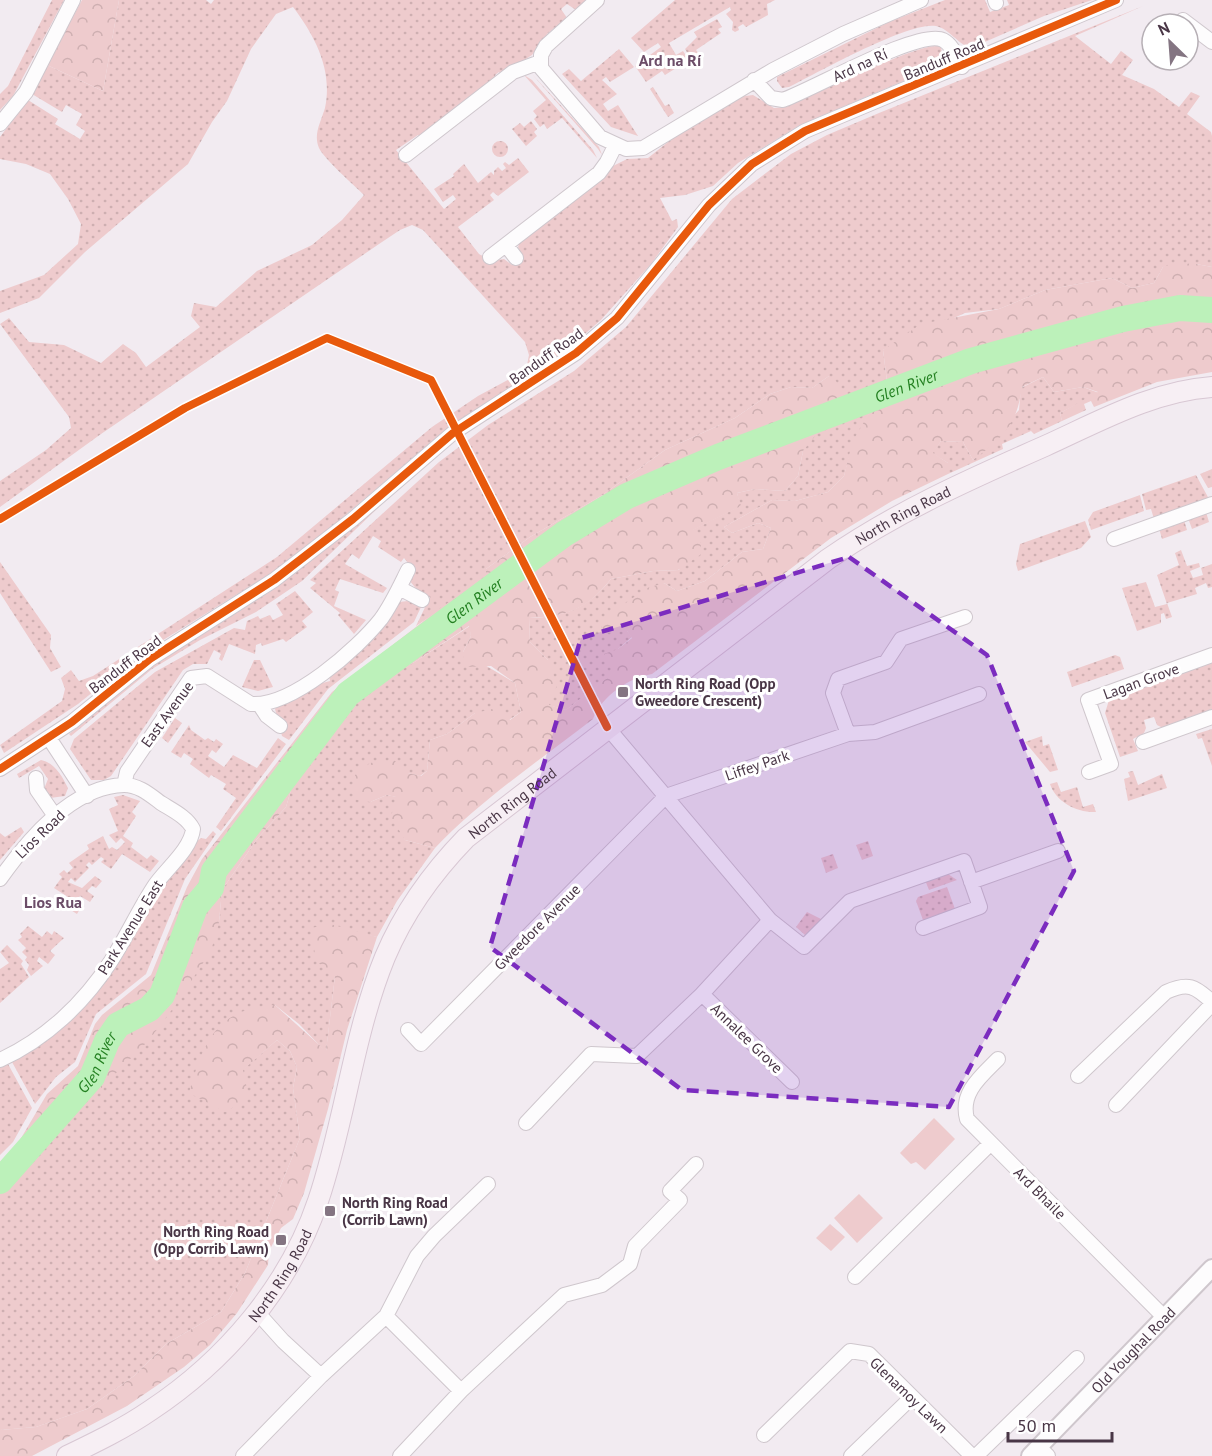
<svg xmlns="http://www.w3.org/2000/svg" width="1212" height="1456" viewBox="0 0 1212 1456" font-family="'PT Sans',sans-serif">
	<defs>
		<pattern id="grass-dots" width="8" height="8" patternUnits="userSpaceOnUse" patternTransform="scale(1.5)"><rect width="8" height="8" fill="#eecbcd"/><path d="M2 2h.1M6 6h.1" fill="none" stroke="#ceafb1" stroke-width="1.8" stroke-linecap="round"/></pattern>
		<pattern id="forest-crowns" width="20" height="18" patternUnits="userSpaceOnUse" patternTransform="scale(1.5)"><rect width="20" height="18" fill="#eecbcd"/><path d="M2 6a3 3 0 1 1 6 0M12 15a3 3 0 1 1 6 0" fill="none" stroke="#ceafb1"/></pattern>
	</defs>
	<rect width="100%" height="100%" fill="#f2ebf1"/>
	<path fill="url(#grass-dots)" d="M52 0H64L13 96 0 110V94L8 86Z
		M119 0H206L211 4 214 0H587L576 10 567 4 561 9 567 18 548 33 532 55 501 75 499 72 495 75 497 78 421 138 418 135 396 150 444 209 456 199 453 195 443 202 434 189 454 176 453 174 464 164 478 183 491 172 494 175V171L498 167 502 171 506 168 503 164 505 162 509 165 518 158 529 172 498 196 493 192 490 195 494 200 458 227 479 254 491 261 504 259 512 265 523 257 518 247 520 241 613 166 627 159 648 158 673 138 737 97 753 95 774 108 786 107C810 98 926 38 941 47L943 60 934 68 800 125 738 163 713 186 685 195 660 198 672 221 677 219 678 227 651 264 601 320 558 357 443 432 336 523 273 572 139 655 78 704 4 753 0 745 62 701 65 689 61 678 71 670 79 681 93 676 277 557 432 427 478 396 526 370 529 355 525 342 423 230 412 225 400 230 379 244 101 434 0 507V481L46 450 71 428 69 417 0 324 9 318 29 342 64 345 101 363 123 344 136 353 146 367 200 327 191 316 194 303 216 307 257 271 312 245 342 220 364 195C354 185 324 159 319 148 313 134 321 122 325 108 333 70 315 36 293 7L276 14 251 49 227 101 212 122 188 164 85 252 39 298 0 313V291L44 275 78 244 81 224 68 199 50 174 26 164 0 159V137L28 100 58 119 55 124 80 139 85 131 76 125 82 114 66 105 62 112 32 94 47 65 103 91Z
		M675 0H775L767 4 768 15 746 27 743 24 738 27 739 30 735 32 732 30 733 22 726 14 731 10 730 7 669 43 676 55 683 51 689 60 665 75 662 71 646 82 635 66 661 47 658 43 644 52 631 38Z
		M945 0H985L990 12 1009 5 1007 0H1092L1044 16 971 48C957 44 950 29 936 26 909 21 817 73 789 87L782 88 777 81V77L889 22Z
		M1143 6 1075 36 1111 64 1121 51 1133 60 1122 75 1154 89 1179 107 1191 92 1200 96 1187 114 1211 132 1212 136V267L1196 264 1163 267 1154 283 1132 288 1112 278 1045 290 999 309 965 313 883 350 887 381 853 443 844 476 828 492 795 501 772 500 724 527 732 533 758 523 771 528 763 549 742 552 705 581 677 591 664 583 627 631 632 637 618 649 617 671 566 710 548 705V660L530 642 529 618C566 617 588 608 611 579L653 571 679 570 692 530 740 506 737 493 755 489 785 491 798 476 803 451 829 376 812 388 791 387 770 394 735 418 665 450 601 496 530 537 486 569 487 578 416 626 430 597 418 591 409 580 413 569 404 558 401 562 378 547 381 541 373 536 359 559 352 554 345 564 387 588 383 593 340 579 335 590 339 592 334 606 366 620 354 634 338 615 340 613 310 588 316 583 310 580 439 462 488 425 574 371 626 327 732 199 791 154 827 135 879 113Z
		M717 19 722 27 718 29 721 33 696 50 699 54 691 59 685 49 697 37 694 32Z
		M619 49 634 67 610 82 606 77 602 80 617 94 603 104 608 111 618 105 638 136 611 127 562 74 569 69 581 81Z
		M531 73 599 147 602 155 598 149Z
		M524 75 532 80 593 150 597 158 562 118 547 129 544 124 540 127 534 119 537 116 533 111 546 100Z
		M653 87 665 106 669 104 674 113 668 117 650 89Z
		M531 121 537 129 534 132 537 136 526 146 512 129 520 123 524 127Z
		M492 149a8 8 0 1 1 16 0a8 8 0 1 1-16 0Z
		M1043 377 1054 392 1083 387 1099 393 1060 413 1062 421 1034 434 1031 431 1002 444 1003 449 948 474V463L932 453 941 441 963 442 973 460 1019 410 1021 388Z
		M1212 469V487L1208 488 1200 474Z
		M1196 475 1209 499 1154 519 1151 509 1146 510 1142 494Z
		M1140 495 1144 511 1091 530 1088 520 1093 512Z
		M382 504 302 581 256 612 200 640 152 669 71 736 69 734 151 667 271 591Z
		M1206 512 1209 522 1192 529 1188 518Z
		M1184 520 1187 530 1162 539 1159 528Z
		M1085 521 1091 537 1081 548 1018 571 1016 564 1020 544Z
		M1181 550 1187 566 1199 563 1200 567 1190 571 1193 578 1203 575 1201 568 1212 564V587L1208 588 1206 583 1195 588 1197 594 1167 603 1172 617 1166 619 1164 613 1161 614V623L1137 631 1122 588 1146 582 1155 607 1167 604 1157 575 1179 565 1175 553Z
		M0 562 51 635 50 648 61 667 51 672 0 593Z
		M295 591 313 612 302 621 307 627 286 642 283 639 262 646 261 643 256 645 255 654 229 644 222 661 219 659 221 654 214 650 207 664H193L183 670 111 776 104 780H91L70 749 74 739 155 672 234 628 245 630 247 621 258 616 260 619 270 615 273 620 283 615 276 604Z
		M408 601 421 607 414 622 328 689 289 740 282 736 275 709 279 704 315 685 330 681 329 675 374 639 399 602Z
		M470 626 471 636 463 652 515 683 521 712 509 720 475 713 447 734 430 740 427 771 420 776 408 773 370 802 387 795 397 797 405 840 435 848 397 901 377 937 358 933 335 976 326 1052 299 1024 275 1005 242 1070 277 1040 290 1051 297 1067 293 1088 300 1138 245 1273 221 1312 166 1344 134 1376 87 1409 36 1427 0 1430V1189L219 922 222 890 257 839 286 807 293 783 352 701 390 672 413 663Z
		M1115 655 1120 657 1124 669 1072 687 1067 672Z
		M254 660H260L273 687 258 691 242 687Z
		M1212 660V711L1163 728 1157 725 1154 717 1144 720 1146 728 1144 733 1133 739 1138 751 1120 757 1105 713 1109 700Z
		M175 718 182 723 168 743 162 738Z
		M189 725 191 730 205 740 208 738 214 742 216 739 223 744 216 753 212 750 208 756 224 767 233 755 257 768 278 738 286 744 221 831 216 827 236 798 223 789 226 784 211 775 209 778 190 764 193 759 184 753 181 758 171 752Z
		M1212 729V766L1202 738 1198 739 1196 734Z
		M1042 736 1043 746 1049 744 1058 770 1050 772 1025 742Z
		M41 760C55 763 62 776 68 788L65 796 50 798 44 789 48 779 39 766 19 778 17 774Z
		M1133 771 1138 785 1162 774 1167 788 1128 801 1124 779 1130 777 1128 772Z
		M1057 782 1061 792 1077 787 1083 807 1093 804 1096 812C1077 813 1056 802 1050 784Z
		M123 795 140 801 132 812 136 816 123 836 133 843 131 847 147 859 151 855 159 861 150 872 122 854 111 869 101 862 104 859 101 857 92 865 89 862 86 865 89 868 75 882 71 878 68 882 82 888 95 876 102 881 96 888 92 886 87 891 94 896 90 902 80 896 75 902 81 907 77 914 66 907 71 899 54 888 62 877 59 874 64 870 67 873 73 868 69 863 89 849 87 845 103 836 109 849 112 847 117 850 125 842 121 838 116 843 109 835 118 831 109 809 118 805 114 797Z
		M21 827 24 832 0 860V833L5 837Z
		M213 831 216 834 185 879 146 974 96 1014 75 1062 56 1077 35 1104 12 1062 58 1030 88 1002 109 973 155 895 196 842 201 838 206 839Z
		M868 841 873 856 862 860 856 845Z
		M833 854 838 868 826 873 821 858Z
		M948 874 957 880 929 890 925 880Z
		M947 887 955 909 923 920 916 901 918 897Z
		M807 912 823 920 805 935 796 927Z
		M28 926 42 937 47 931 52 935 54 931 64 938 50 951 55 955 48 964 39 957 37 961 43 966 31 976 27 970 29 965 25 960 27 957 22 952 26 948 18 940 22 937 20 934Z
		M7 945 23 961 21 964 29 977 0 1003V969L9 963 0 952Z
		M8 1064 32 1108 13 1142 0 1155V1067Z"/>
	<path fill="url(#forest-crowns)" d="M82 0H119L103 91 47 65Z
		M1172 263 1196 264 1212 267V372L1157 382 1094 407 1091 401 1084 404 1086 410 1062 421 1060 413 1098 392 1083 387 1054 392 1043 377 1022 387C1017 425 1003 438 973 460L963 442 941 441 933 453 948 463V474L892 501 831 538 652 674C628 678 602 696 593 719 540 760 482 799 435 848L405 840 391 817 396 797 387 795 370 802 353 799 355 775 370 763 394 760 408 773 421 776 427 771 430 740 447 734 475 713 501 707 510 720 521 712 515 683 491 666 464 667 463 652 471 636 469 626 413 663 390 672 352 701 293 783 286 807 257 839 222 890 219 922 211 951 174 1007 149 1040 0 1190V1162L17 1145 47 1094 78 1066 95 1024 102 1015 151 975 187 887 202 859 332 692 443 606 486 578V569L530 537 601 496 665 450 735 418 770 394 791 387 812 388 829 376 836 381 845 399 803 451 798 476 785 491 755 489 737 493 741 506 693 530 701 543 700 555 678 570 653 571 611 579C586 610 568 616 529 618L530 642 548 660 557 685 549 705 566 710 616 671 604 654 618 649 632 638 627 631 604 633 600 621 647 588 664 583 677 591 705 581 742 552 763 549 771 528 758 523 732 533 724 527 772 500 795 501 828 492 844 476 852 443 887 381 883 350 921 324 999 309 1045 290 1112 278 1132 288 1154 283 1163 267Z
		M330 924 377 937 347 1030 328 1109 304 1193 293 1219 281 1228 269 1251 268 1265 237 1313 210 1345 184 1367 127 1406 32 1456H0V1430L36 1427 87 1409 134 1376 166 1344 221 1312 245 1273 300 1138 293 1088 297 1067 290 1051 277 1040 243 1070 249 1098 225 1112 189 1093C204 1041 216 1009 275 1005L326 1051 335 976 316 961 311 928Z"/>
	<path fill="#eecbcd" d="M934 1118 955 1139 925 1170 916 1162 911 1164 900 1153Z
		M859 1194 883 1218 857 1243 834 1218Z
		M830 1224 845 1237 831 1251 816 1238Z"/>
	<g fill="none" stroke-linecap="round" stroke-linejoin="round">
		<path stroke="#bcf1ba" stroke-width="26" id="s1" d="M0 1181 92 1077 107 1041 118 1025 149 1009 162 995 195 907 211 888 214 871 348 694 564 534 627 496 718 457 971 361 1123 319 1180 308 1212 310"/>
		<g stroke="#cfc7cd" stroke-width="16">
			<path id="minor" d="M597 0 546 46 541 55V68L600 137 626 149 643 148 773 70 843 34 921 0
				M995 0 996 3
				M1183 20 1212 42
				M754 80 771 98 783 100C812 90 920 28 943 40 953 45 957 58 962 67
				M0 124 26 92 73 0
				M406 155 513 72 540 62
				M506 245 516 258
				M490 257 599 173 607 162 615 146
				M1114 539 1212 504
				M399 588 422 600
				M259 704 267 716 280 726
				M607 727 770 920 804 947 850 901 964 861 980 907 923 928
				M848 734 875 732 979 694
				M49 738 87 796
				M1143 742 1212 717
				M0 769 72 722 150 659 274 580 353 519 453 433 576 353 617 318 709 205 752 164 805 131 1116 0
				M1089 772 1111 764 1088 700 1212 655
				M36 778 37 790 55 816
				M124 785 127 772 191 678 207 676 251 704C292 707 357 649 381 619 392 604 400 586 408 570
				M0 879C27 841 72 786 124 785 139 785 150 795 161 803 172 810 187 817 193 829 191 849 166 869 155 885 139 909 127 936 111 961 84 1003 46 1039 0 1060
				M971 882 1058 851
				M770 920 702 994 792 1082
				M408 1030 421 1044 666 796 848 734 833 693 838 679 886 662 901 639 965 617
				M998 1059C980 1077 960 1093 967 1119L1164 1317
				M1078 1076 1166 992C1188 982 1195 986 1212 1002
				M1116 1105 1212 1004
				M526 1123 591 1054 637 1056 702 994
				M855 1277 991 1143
				M257 1312 283 1341 321 1376
				M386 1316 461 1391
				M764 1435 850 1351 869 1354 972 1456
				M1039 1447 1048 1456
				M243 1456 321 1376 386 1316 417 1256 434 1236 488 1184
				M400 1456 461 1391 564 1295 602 1285 630 1264 635 1246 680 1200 670 1191 696 1164
				M851 1456 912 1397
				M976 1456 1077 1358"/>
		</g>
		<g stroke="#cfc7cd" stroke-width="20">
			<g id="tertiary">
				<path id="s2" d="M1030 1456 1212 1268"/>
			</g>
		</g>
		<g stroke="#d8c7d3" stroke-width="22">
			<g id="secondary">
				<path id="s3" d="M67 1456C96 1442 125 1428 151 1410 225 1361 289 1287 318 1201 345 1122 353 1035 385 957 404 912 433 872 466 838L828 559C896 512 970 479 1045 446 1098 422 1153 391 1212 387"/>
			</g>
		</g>
		<use href="#minor" stroke="#fdfcfd" stroke-width="14"/>
		<use href="#tertiary" stroke="#fdfcfd" stroke-width="16"/>
		<use href="#secondary" stroke="#f7eff4" stroke-width="20"/>
		<g stroke="#fff" stroke-width="11">
			<path id="cycleway" d="M0 519 185 408 327 338 431 380 607 727
				M0 769 72 722 150 659 274 580 353 519 453 433 576 353 617 318 709 205 752 164 805 131 1116 0"/>
		</g>
		<use href="#cycleway" stroke="#e8590c" stroke-width="8"/>
	</g>
	<path fill="#7b2cbf" fill-opacity="0.2" stroke="#7b2cbf" stroke-width="4.5" stroke-dasharray="12 8" stroke-linejoin="round" d="M849 557 987 655 1074 871 949 1107 682 1090 490 947 581 638Z"/>
	<g fill="#847582" stroke="#fff" stroke-width="2">
		<rect x="617" y="686" width="12" height="12" rx="3"/>
		<rect x="324" y="1205" width="12" height="12" rx="3"/>
		<rect x="275" y="1234" width="12" height="12" rx="3"/>
	</g>
	<g text-anchor="middle" dominant-baseline="central" stroke-width="6" stroke-linejoin="round" paint-order="stroke">
		<g font-size="15" fill="#493646" stroke="#fff">
			<text transform="translate(944 59) rotate(-23)">Banduff Road</text>
			<text transform="translate(860 65) rotate(-25)">Ard na Rí</text>
			<text transform="translate(546 356) rotate(-35)">Banduff Road</text>
			<text stroke="none"><textPath href="#s3" startOffset="1310">North Ring Road</textPath></text>
			<text transform="translate(125 664) rotate(-37)">Banduff Road</text>
			<text transform="translate(1141 681) rotate(-20)">Lagan Grove</text>
			<text transform="translate(167 714) rotate(-54)">East Avenue</text>
			<text transform="translate(757 765) rotate(-19)">Liffey Park</text>
			<text stroke="none"><textPath href="#s3" startOffset="824">North Ring Road</textPath></text>
			<text transform="translate(40 834) rotate(-44)">Lios Road</text>
			<text transform="translate(130 927) rotate(-58)">Park Avenue East</text>
			<text transform="translate(537 927) rotate(-45)">Gweedore Avenue</text>
			<text transform="translate(747 1038) rotate(44)">Annalee Grove</text>
			<text transform="translate(1040 1193) rotate(45)">Ard Bhaile</text>
			<text stroke="none"><textPath href="#s3" startOffset="284">North Ring Road</textPath></text>
			<text stroke="none"><textPath href="#s2" startOffset="148">Old Youghal Road</textPath></text>
			<text transform="translate(909 1395) rotate(44)">Glenamoy Lawn</text>
		</g>
		<g font-size="15" font-weight="bold" fill="#493646" stroke="#fff" text-anchor="start">
			<text x="635" y="683">North Ring Road (Opp<tspan x="635" dy="17">Gweedore Crescent)</tspan></text>
			<text x="342" y="1202">North Ring Road<tspan x="342" dy="17">(Corrib Lawn)</tspan></text>
			<text x="269" y="1231" text-anchor="end">North Ring Road<tspan x="269" dy="17">(Opp Corrib Lawn)</tspan></text>
		</g>
		<g font-size="16" font-weight="bold" fill="#6c4d68" stroke="#fff">
			<text x="670" y="60">Ard na Rí</text>
			<text x="53" y="902">Lios Rua</text>
		</g>
		<g font-size="16" font-style="italic" fill="#238021" stroke="#fff">
			<text stroke="none"><textPath href="#s1" startOffset="1252">Glen River</textPath></text>
			<text stroke="none"><textPath href="#s1" startOffset="766">Glen River</textPath></text>
			<text stroke="none"><textPath href="#s1" startOffset="154">Glen River</textPath></text>
		</g>
	</g>
	<g transform="translate(1170 42) rotate(335)"><circle r="28" fill="#ffffff" stroke="#b6afb5" stroke-width="1.5"/>
	<path d="M0-4.5L10 22L0 15L-10 22Z" fill="#847582"/>
	<text y="-9" font-size="16" font-weight="bold" text-anchor="middle" fill="#493646">N</text>
	</g>
	<path d="M1008 1432v9h104v-9" fill="none" stroke="#493646" stroke-width="3"/>
	<text x="1017" y="1432" font-size="18" fill="#493646" stroke="#ffffff" stroke-width="4.5" paint-order="stroke">50 m</text>
</svg>
